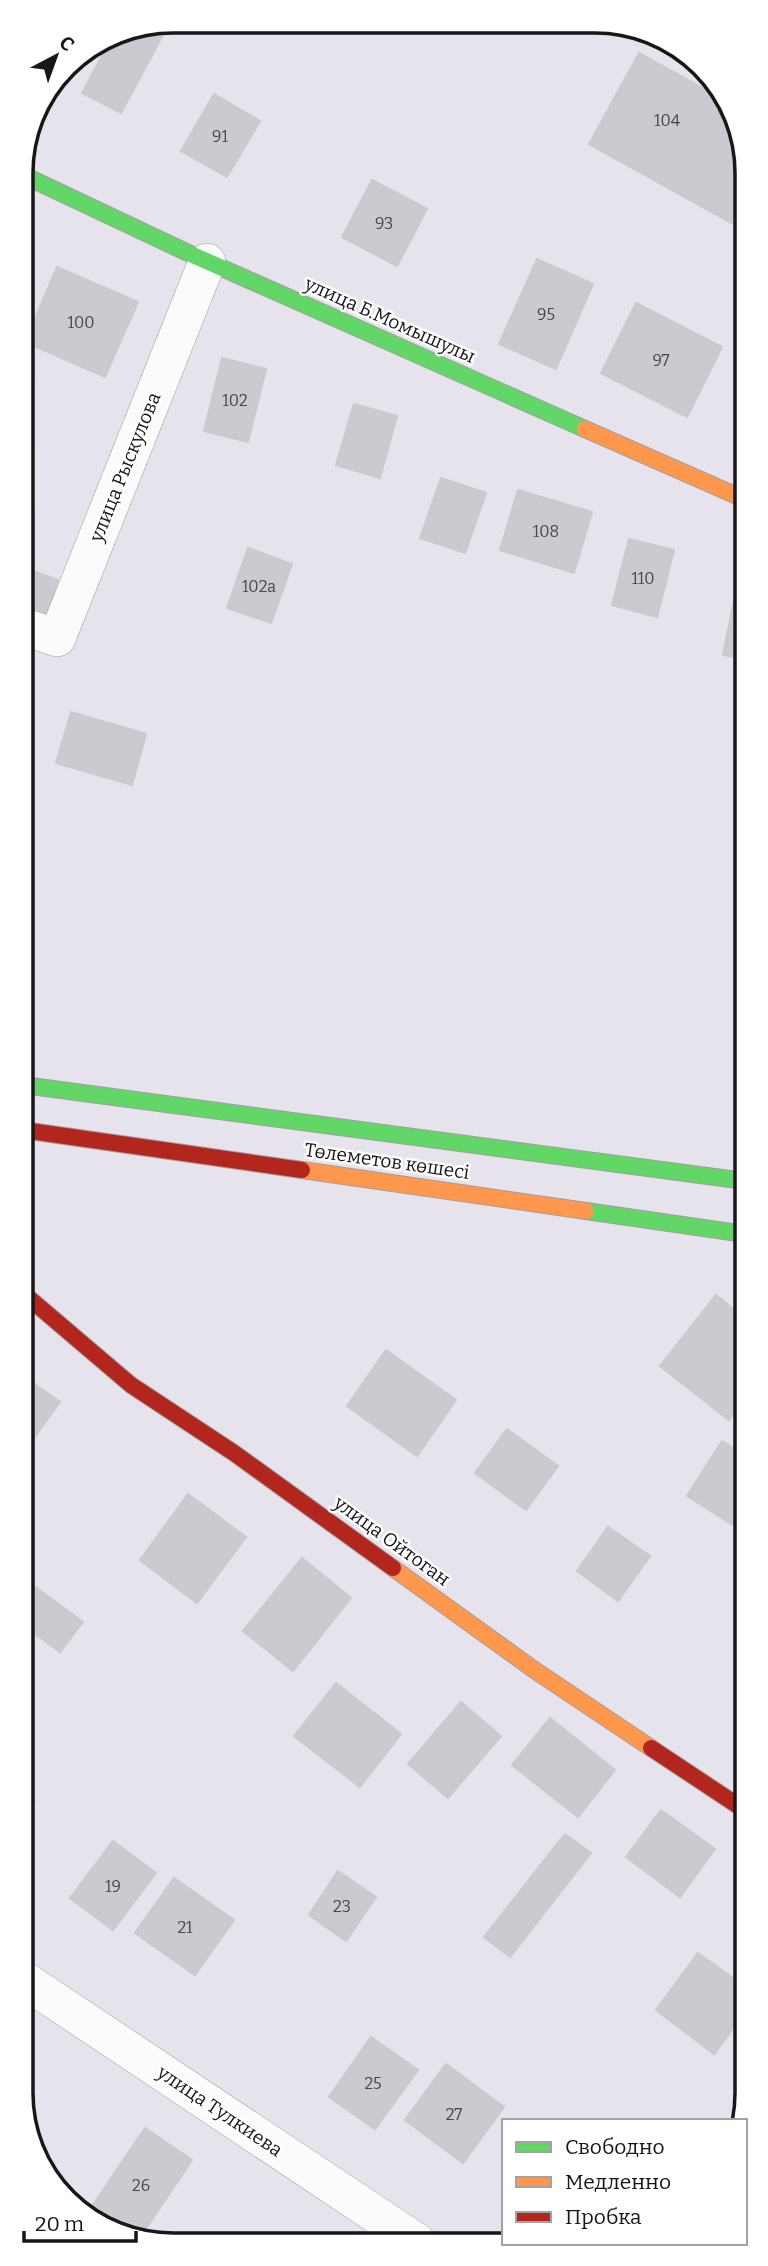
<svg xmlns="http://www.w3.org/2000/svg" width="768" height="2266" viewBox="0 0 768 2266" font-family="Bitter,serif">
	<rect width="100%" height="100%" fill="#e7e3ec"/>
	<path fill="#cdc9d0" stroke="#cbc8ce" stroke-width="2" d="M170 22 121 113 82 93 114 33Z
		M639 53 719 97 744 143V230L589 144Z
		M214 94 260 121 227 177 181 151Z
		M372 180 427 209 397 266 342 237Z
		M537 259 593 284 556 369 499 344Z
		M57 267 138 302 105 377 25 342Z
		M636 303 722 347 687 417 601 373Z
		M222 358 266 369 248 442 204 431Z
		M354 404 397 416 380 478 336 465Z
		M441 478 486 493 465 553 420 538Z
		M518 490 592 512 574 573 500 550Z
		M629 539 674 550 657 617 612 605Z
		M248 548 292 564 271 623 227 608Z
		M22 567 58 580 46 616 22 607Z
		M736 590 745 592V659L723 655Z
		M71 712 146 734 132 785 56 763Z
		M716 1295 746 1319V1398L729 1420 660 1366Z
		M386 1350 456 1400 417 1456 347 1406Z
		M23 1376 60 1402 23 1453Z
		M507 1429 558 1466 526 1510 475 1473Z
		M722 1441 746 1456V1533L687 1496Z
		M188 1494 246 1537 197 1603 140 1560Z
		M608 1527 650 1556 618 1601 577 1571Z
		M302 1558 351 1598 293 1671 243 1631Z
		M23 1578 83 1622 60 1652 23 1625Z
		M336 1683 401 1734 360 1787 294 1736Z
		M461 1702 501 1736 448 1798 408 1764Z
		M550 1718 615 1770 578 1817 512 1765Z
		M24 1794 35 1803 24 1817Z
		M661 1810 715 1849 680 1897 626 1857Z
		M565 1834 591 1853 510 1957 484 1937Z
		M113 1841 156 1873 113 1930 70 1898Z
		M338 1871 376 1897 346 1941 309 1915Z
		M174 1878 234 1920 195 1975 135 1933Z
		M698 1953 747 1988V2010L714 2054 656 2010Z
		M371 2037 418 2070 375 2129 329 2097Z
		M446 2064 504 2107 463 2163 405 2120Z
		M145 2128 192 2160 139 2239 89 2211Z"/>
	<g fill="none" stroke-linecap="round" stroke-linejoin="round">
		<g stroke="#a19ea4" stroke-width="38">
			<path id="street" d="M22 626 57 638 207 262
				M24 1980 417 2242"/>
		</g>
		<g stroke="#a19ea4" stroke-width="18">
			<path id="fast" d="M21 174 186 252 585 429
				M23 1085 745 1181
				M586 1211 745 1234"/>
		</g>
		<g stroke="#a19ea4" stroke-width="18">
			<path id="slow" d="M585 429 744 499
				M302 1170 586 1211
				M393 1568 533 1669 651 1748"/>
		</g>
		<g stroke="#a19ea4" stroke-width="18">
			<path id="jam" d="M23 1130 302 1170
				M23 1293 131 1385 234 1453 393 1568
				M651 1748 746 1811"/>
		</g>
		<use href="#street" stroke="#fbfbfc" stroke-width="37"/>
		<use href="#fast" stroke="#63d668" stroke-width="16"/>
		<use href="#slow" stroke="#ff974d" stroke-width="16"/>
		<use href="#jam" stroke="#b3261e" stroke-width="16"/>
	</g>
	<g text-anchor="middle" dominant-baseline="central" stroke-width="5" stroke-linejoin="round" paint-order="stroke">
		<g font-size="16" fill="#48454b">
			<text x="667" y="120">104</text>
			<text x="220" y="136">91</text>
			<text x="384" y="223">93</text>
			<text x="546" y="314">95</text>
			<text x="81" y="322">100</text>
			<text x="661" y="360">97</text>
			<text x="235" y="400">102</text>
			<text x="546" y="531">108</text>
			<text x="643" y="578">110</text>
			<text x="259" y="586">102а</text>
			<text x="113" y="1886">19</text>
			<text x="342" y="1906">23</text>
			<text x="185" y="1927">21</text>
			<text x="373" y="2083">25</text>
			<text x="454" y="2114">27</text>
			<text x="141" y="2185">26</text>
		</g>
		<g font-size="19" fill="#18151b" stroke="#fff">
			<text transform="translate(390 320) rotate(24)">улица Б.Момышулы</text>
			<text transform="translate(125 467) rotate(-68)">улица Рыскулова</text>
			<text transform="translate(387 1161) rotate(8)">Төлеметов көшесі</text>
			<text transform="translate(392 1541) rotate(36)">улица Ойтоган</text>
			<text transform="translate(220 2111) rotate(34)">улица Тулкиева</text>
		</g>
	</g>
	<path d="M0 0H768V2266H0ZM173 33H595A140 140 0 0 1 735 173V2093A140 140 0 0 1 595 2233H173A140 140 0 0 1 33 2093V173A140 140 0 0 1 173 33Z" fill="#fff" fill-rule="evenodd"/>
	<path fill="none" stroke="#18151b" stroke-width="3.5" d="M173 33H595A140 140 0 0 1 735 173V2093A140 140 0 0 1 595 2233H173A140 140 0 0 1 33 2093V173A140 140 0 0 1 173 33Z"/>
	<rect x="502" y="2119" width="245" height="126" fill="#ffffff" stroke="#a3a1a4" stroke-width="2"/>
	<rect x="516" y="2142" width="35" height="10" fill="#63d668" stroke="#a3a1a4" stroke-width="2"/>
	<text x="565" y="2154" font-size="21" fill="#18151b">Свободно</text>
	<rect x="516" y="2177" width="35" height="10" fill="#ff974d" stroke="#a3a1a4" stroke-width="2"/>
	<text x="565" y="2189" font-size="21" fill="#18151b">Медленно</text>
	<rect x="516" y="2212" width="35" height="10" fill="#b3261e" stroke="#a3a1a4" stroke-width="2"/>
	<text x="565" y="2224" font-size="21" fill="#18151b">Пробка</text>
	<g transform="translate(56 56) rotate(41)" stroke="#ffffff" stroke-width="5" paint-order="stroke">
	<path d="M0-5L12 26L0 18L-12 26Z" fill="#18151b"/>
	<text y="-10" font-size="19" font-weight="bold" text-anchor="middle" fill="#18151b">С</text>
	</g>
	<path d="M24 2231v10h112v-10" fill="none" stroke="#18151b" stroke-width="3.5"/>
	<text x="35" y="2231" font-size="21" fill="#18151b" stroke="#ffffff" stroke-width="5" paint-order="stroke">20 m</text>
</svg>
